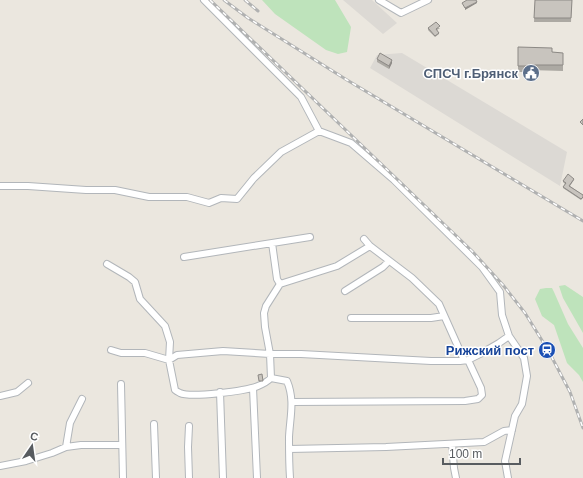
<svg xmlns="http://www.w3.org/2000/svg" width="583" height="478" viewBox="0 0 583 478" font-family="Arial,sans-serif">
	<rect width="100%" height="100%" fill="#ebe7df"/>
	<path fill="#dcd9d4" d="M343 0H372L397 23 383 34Z
		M402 53 567 152 560 186 370 68 377 55Z"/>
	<path fill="#bee3bb" d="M262 0H335L351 27 347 52 338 54 326 50 275 14Z
		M565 285 583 297V333L563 298 559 286Z
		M546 288H552L554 292 568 324 583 348V382L579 375 567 363 554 325 542 316 535 299 540 289Z"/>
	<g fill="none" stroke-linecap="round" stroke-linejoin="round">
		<g stroke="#b2b6ba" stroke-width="8">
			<path id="minor" d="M204 0 301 97 319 131 351 143 394 180 482 267 500 292 502 315 509 336 524 358 527 376 522 404 515 416 505 461 508 478
				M379 0 401 13 428 0
				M0 186H28L86 190H115L149 197H187L209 203 221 198 237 199 254 178 281 152 319 131
				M364 239 370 246 412 278 439 304 464 360
				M272 243 277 279 280 284
				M184 257 310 237
				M107 264 129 277 135 282 140 299 165 326 170 342 169 360 175 390C176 391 178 392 180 393 191 398 246 391 258 386 263 384 267 382 271 378L270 354 265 327 264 313 266 306 280 284 337 266 370 246
				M345 291 383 267 389 261
				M351 318H431L444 316
				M111 350 121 353H145L169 360 177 355 223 351 270 354H301L431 361H460L468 360 480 354 499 343 509 336
				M271 378 287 381C295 400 290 417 289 437 289 451 289 464 290 478
				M121 384 123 478
				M253 388 257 478
				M220 392 223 478
				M0 396 17 392 28 383
				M292 402 465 401 478 399 482 395 481 388 468 360
				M154 424 156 478
				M189 426 188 447 189 478
				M452 444 454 468 456 478
				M66 447 70 423 82 399
				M289 449 386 447 484 442 504 431 512 430
				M0 466 26 461 52 453 66 447 81 445H122"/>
		</g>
		<use href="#minor" stroke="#fff" stroke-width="6"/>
		<g stroke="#b0b1b1" stroke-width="3">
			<path id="rail" d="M210 0 472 251 503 285 525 313 548 350 570 392 583 428
				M224 0 248 18 347 80 583 221
				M245 0 258 11"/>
		</g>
		<use href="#rail" stroke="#fff" stroke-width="1.5" stroke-dasharray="4.5" stroke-linecap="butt"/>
	</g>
	<path fill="#aca9a3" d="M535 0H572L571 22H534Z
		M428 28H440L437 30 439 34 435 37 428 30Z
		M518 47 552 52 563 53V71L529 70V72H518Z
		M377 59 392 63 389 69 377 62Z
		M574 180 570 186 583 195V198L581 200 563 188V187L565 184 563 182V181Z"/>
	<path fill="#8c8985" d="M477 2V3L465 10V8Z
		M392 60V63L389 69V66Z"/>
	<path fill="#c8c4be" stroke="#8c8985" d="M467 0H476L477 2 465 8 462 3Z
		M535 0H572L571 18H534Z
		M436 22 440 26 436 29 439 33 435 36 428 28Z
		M518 47 552 48V52L563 53V65H529V66H518Z
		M380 53 392 60 389 66 377 59Z
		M583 119V125L580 122Z
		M568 174 574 179 569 186 583 195V197L581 199 563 187 566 183 563 181Z
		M262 374 263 381H259L258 375Z"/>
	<defs>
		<g id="civic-disc" transform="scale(0.9)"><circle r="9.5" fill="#5c6f8a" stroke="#fff"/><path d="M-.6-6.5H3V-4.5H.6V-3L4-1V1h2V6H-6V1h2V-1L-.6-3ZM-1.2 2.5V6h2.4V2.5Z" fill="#fff"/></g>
		<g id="station-disc" transform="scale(0.9)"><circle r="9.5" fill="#1a4fb4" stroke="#fff"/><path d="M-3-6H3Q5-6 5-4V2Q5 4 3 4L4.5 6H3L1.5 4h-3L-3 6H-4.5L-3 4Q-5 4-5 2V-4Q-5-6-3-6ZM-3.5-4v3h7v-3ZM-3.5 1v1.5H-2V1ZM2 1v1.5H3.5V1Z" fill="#fff"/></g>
	</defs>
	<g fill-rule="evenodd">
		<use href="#civic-disc" x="531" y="73"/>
		<use href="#station-disc" x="547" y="350"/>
	</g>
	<g text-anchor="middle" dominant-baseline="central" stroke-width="3" stroke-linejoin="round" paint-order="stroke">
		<g font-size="13" font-weight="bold" fill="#4e5e75" stroke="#fff" text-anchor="end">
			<text x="518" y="73">СПСЧ г.Брянск</text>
		</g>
		<g font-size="13" font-weight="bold" fill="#164399" stroke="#fff" text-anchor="end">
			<text x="534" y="350">Рижский пост</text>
		</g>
	</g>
	<g transform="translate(32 446) rotate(13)" stroke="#ffffff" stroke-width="3" paint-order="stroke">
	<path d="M0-3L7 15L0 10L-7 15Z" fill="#585c60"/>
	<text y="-6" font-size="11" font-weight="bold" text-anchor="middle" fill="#585c60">С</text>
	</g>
	<path d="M443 458v6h77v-6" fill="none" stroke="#585c60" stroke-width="2"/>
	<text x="449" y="458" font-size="12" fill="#585c60" stroke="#ffffff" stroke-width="3" paint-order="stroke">100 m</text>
</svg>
